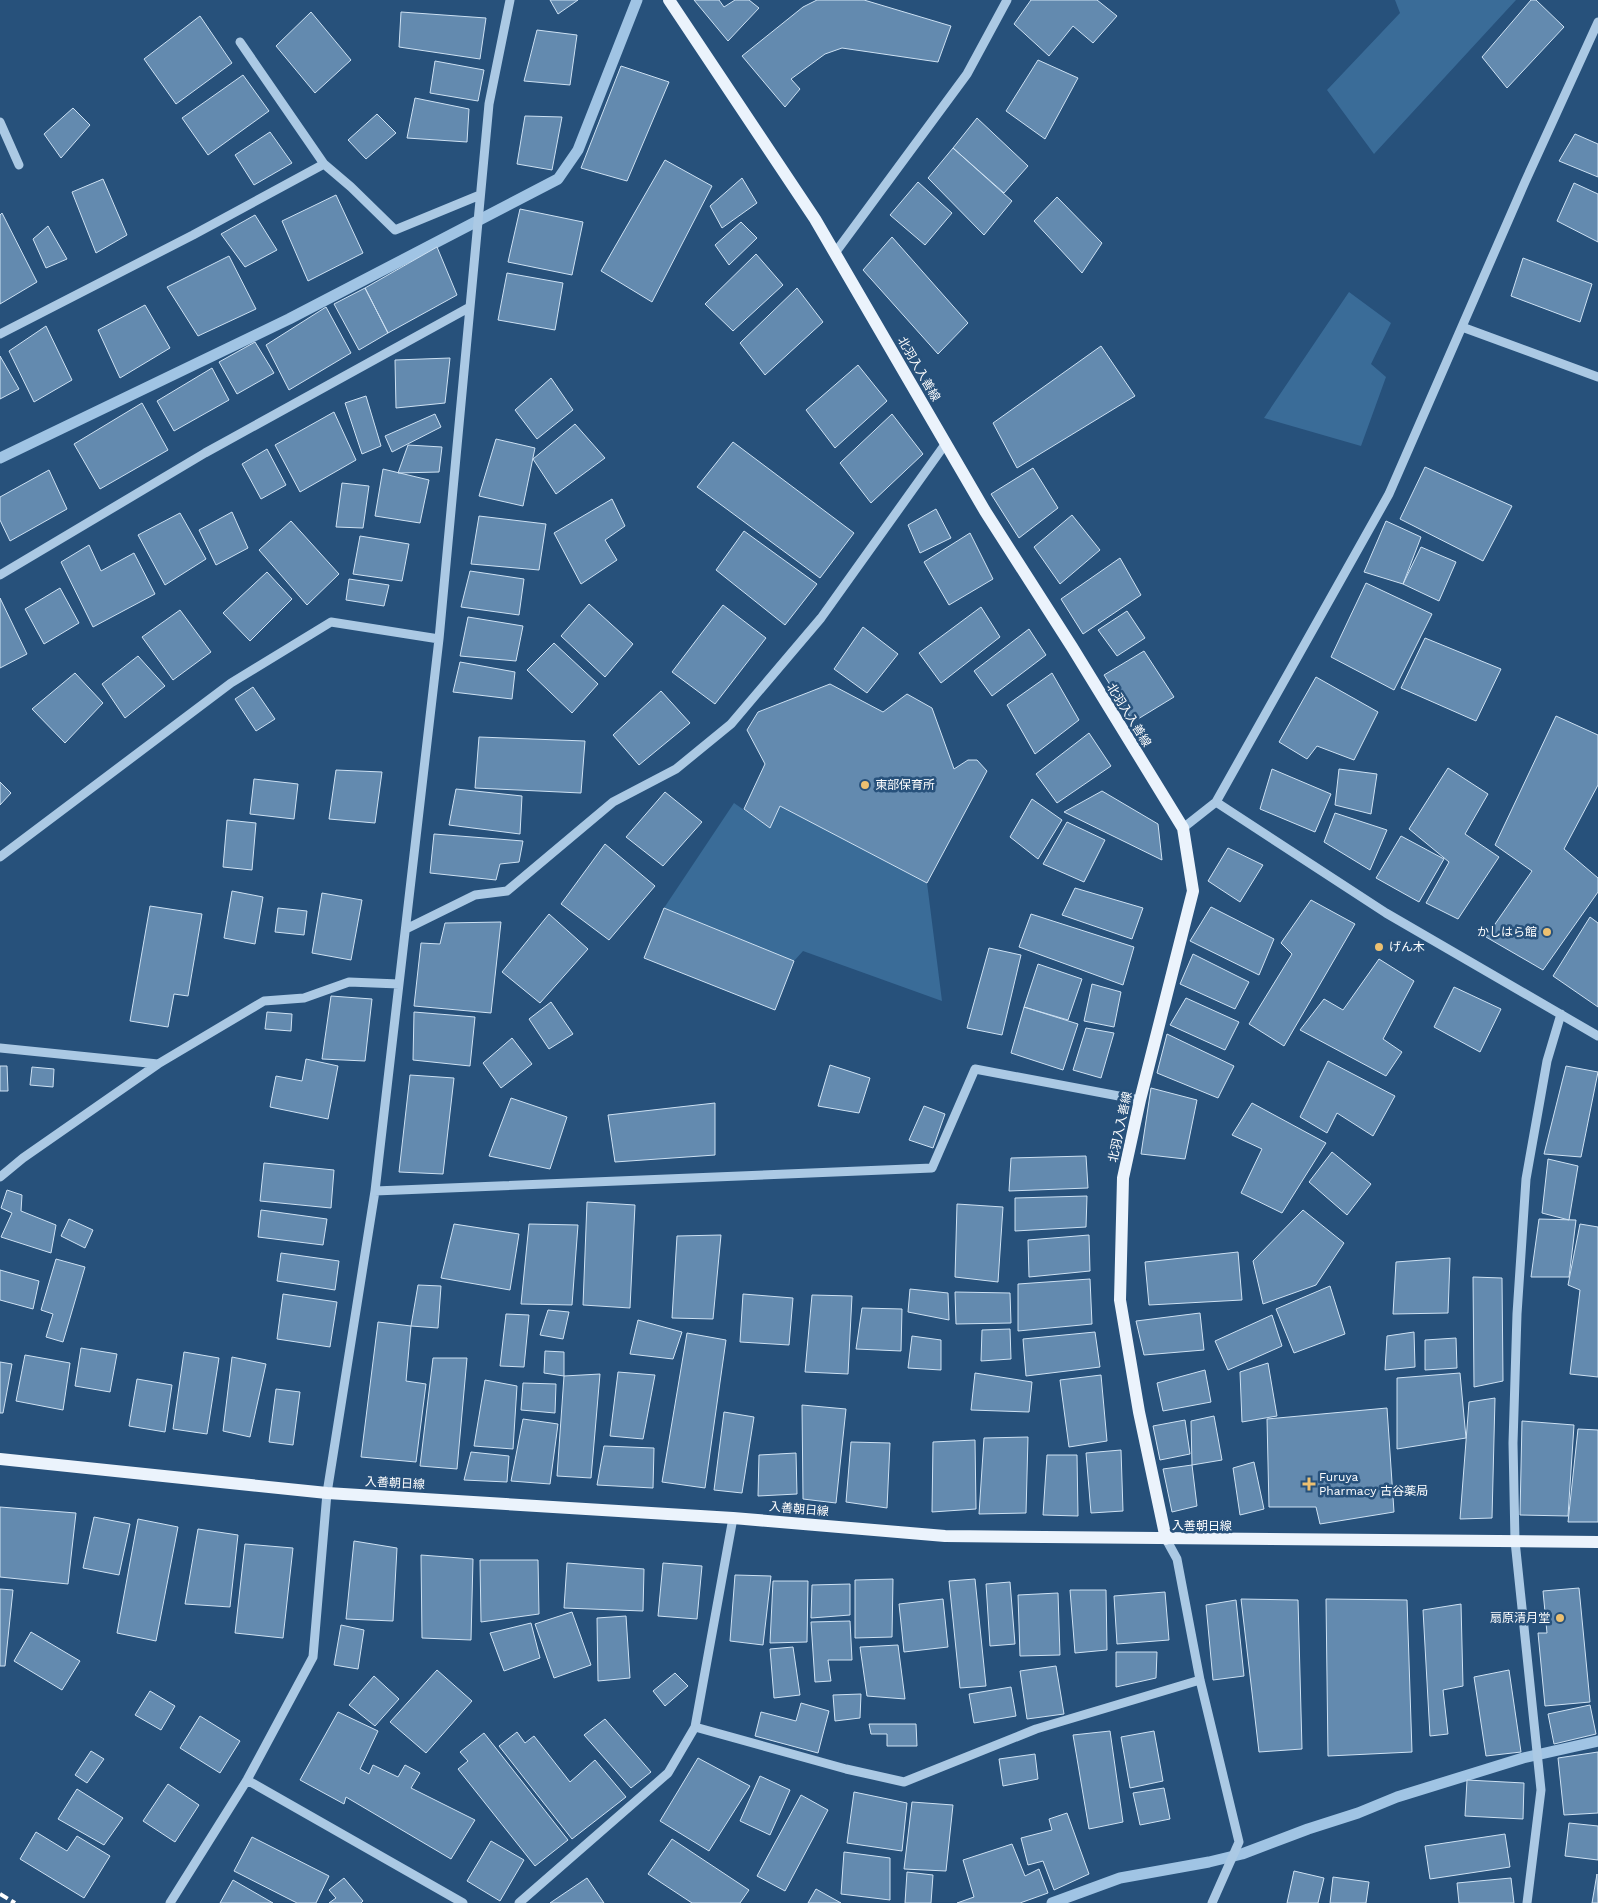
<svg xmlns="http://www.w3.org/2000/svg" width="1598" height="1903" viewBox="0 0 1598 1903" font-family="'Work Sans','Noto Sans JP',sans-serif">
	<rect width="100%" height="100%" fill="#27517b"/>
	<path fill="#3a6c98" d="M1395 0H1516L1374 154 1327 90 1400 13Z
		M1349 292 1391 323 1371 364 1386 377 1361 446 1264 418Z
		M734 803 770 828 780 806 927 883 942 1001 803 951 794 961 664 908Z"/>
	<g fill="none" stroke-linecap="round" stroke-linejoin="round">
		<path stroke="#a0c4e4" stroke-width="11" d="M0 458 289 319 558 179 578 150 637 0
			M1052 1903 1120 1878 1209 1862 1242 1854 1308 1829 1358 1813 1397 1797 1523 1758 1598 1741"/>
	</g>
	<path fill="#638aaf" stroke="#cde1f3" d="M550 0H578L558 14Z
		M694 0H719L724 7 735 0H749L759 8 728 41Z
		M817 0H864L951 26 938 62 842 48 825 54 791 79 800 89 785 107 742 56 803 7Z
		M1031 0H1097L1117 16 1093 43 1073 26 1049 56 1014 24Z
		M1531 0H1536L1564 27 1507 88 1482 57Z
		M311 12 351 60 315 93 276 46Z
		M401 12 486 18 480 59 399 47Z
		M200 16 232 63 176 104 144 59Z
		M537 30 577 35 570 85 524 81Z
		M1038 60 1078 78 1045 139 1006 111Z
		M435 61 484 70 478 101 430 93Z
		M621 66 669 82 627 181 581 168Z
		M243 75 269 111 208 155 182 118Z
		M415 98 469 109 467 142 407 138Z
		M73 108 90 125 61 158 44 134Z
		M377 114 396 133 366 159 348 140Z
		M525 116 562 117 552 170 517 164Z
		M977 118 1028 166 1004 193 953 148Z
		M270 132 292 163 254 185 235 155Z
		M1575 134 1598 144V177L1559 161Z
		M953 148 1012 201 984 235 928 178Z
		M665 160 712 186 652 302 601 271Z
		M742 178 757 203 722 228 710 206Z
		M103 179 127 235 96 253 72 192Z
		M918 182 952 213 925 245 890 215Z
		M1574 183 1598 194V242L1557 221Z
		M336 195 363 253 308 281 282 221Z
		M1057 197 1102 243 1082 273 1034 221Z
		M520 209 583 222 572 275 508 262Z
		M2 213 37 282 0 304V215Z
		M255 215 277 250 245 267 221 234Z
		M741 222 757 238 729 265 715 245Z
		M48 226 67 259 46 268 33 239Z
		M892 237 968 323 938 354 863 270Z
		M437 247 457 295 388 333 365 288Z
		M756 254 783 285 733 331 705 304Z
		M229 256 256 309 198 336 167 287Z
		M1523 258 1592 284 1580 322 1511 296Z
		M507 273 563 283 555 330 498 320Z
		M365 288 388 333 359 350 334 304Z
		M797 288 823 322 765 375 740 343Z
		M145 305 170 348 120 378 98 330Z
		M326 307 351 353 289 390 266 345Z
		M46 326 72 380 34 402 9 351Z
		M255 342 274 373 237 394 219 362Z
		M1101 346 1135 396 1017 468 993 423Z
		M0 356 19 389 0 399Z
		M450 358 445 403 396 408 395 360Z
		M858 365 887 401 835 448 806 410Z
		M212 368 229 400 174 431 157 401Z
		M551 378 573 410 537 439 515 410Z
		M366 396 381 446 362 454 345 403Z
		M142 403 168 450 100 489 74 444Z
		M334 412 356 460 300 492 275 445Z
		M435 414 441 427 392 452 385 436Z
		M892 414 923 454 871 503 840 463Z
		M575 424 605 458 556 494 533 459Z
		M496 439 535 448 523 506 479 496Z
		M733 442 854 533 820 578 697 487Z
		M408 445 442 447 439 472 398 473Z
		M267 449 286 485 261 499 242 464Z
		M1425 467 1512 506 1483 561 1400 519Z
		M1033 468 1058 508 1019 538 991 494Z
		M383 469 429 480 420 523 375 516Z
		M49 470 67 509 10 541 0 520V497Z
		M342 483 369 486 363 528 336 527Z
		M612 499 625 526 605 540 617 560 581 584 554 533Z
		M936 509 951 538 920 553 908 525Z
		M232 512 248 548 216 565 199 530Z
		M180 513 206 559 165 585 138 535Z
		M1072 515 1100 550 1060 584 1034 547Z
		M479 516 546 524 539 570 471 564Z
		M291 521 339 574 307 605 259 550Z
		M1386 521 1421 537 1403 584 1364 572Z
		M744 531 817 584 785 625 716 570Z
		M970 533 993 579 949 605 924 562Z
		M360 536 409 544 402 581 353 574Z
		M89 545 101 571 134 553 155 594 93 627 61 562Z
		M1421 547 1456 562 1439 601 1403 584Z
		M1120 558 1141 595 1083 634 1061 599Z
		M470 571 524 579 519 615 461 607Z
		M267 572 292 599 250 641 223 613Z
		M349 579 389 585 384 606 346 600Z
		M1366 583 1432 614 1394 690 1331 657Z
		M60 588 79 623 44 644 25 609Z
		M0 598 27 654 0 668Z
		M589 604 633 644 605 677 561 636Z
		M723 605 766 638 715 704 672 672Z
		M981 607 1000 637 941 683 919 653Z
		M180 610 211 652 173 680 142 637Z
		M1127 611 1145 638 1117 656 1098 630Z
		M468 617 523 626 516 661 460 656Z
		M863 627 898 654 867 693 834 669Z
		M1029 629 1046 655 992 696 974 671Z
		M1425 638 1501 669 1476 721 1401 688Z
		M554 643 598 684 572 713 527 670Z
		M1144 651 1174 697 1133 722 1104 675Z
		M138 656 165 686 125 718 102 684Z
		M460 662 515 672 512 699 453 692Z
		M75 673 103 703 65 743 32 709Z
		M1052 673 1079 720 1035 754 1007 705Z
		M1316 677 1378 712 1354 760 1317 746 1307 759 1279 742Z
		M830 684 883 712 907 694 932 708 954 769 968 760H977L987 771 927 883 780 806 770 828 744 809 765 764 747 730 758 712Z
		M253 687 275 719 256 731 235 699Z
		M661 691 690 723 639 765 613 735Z
		M1556 716 1598 735V785L1564 849 1598 878V892L1543 970 1486 937 1532 871 1495 845Z
		M1089 733 1111 766 1057 803 1036 774Z
		M479 737 585 741 581 793 475 788Z
		M1448 768 1488 794 1465 834 1499 857 1458 919 1426 903 1449 862 1409 829Z
		M1272 769 1331 794 1315 832 1260 809Z
		M1339 769 1377 774 1371 814 1335 805Z
		M336 770 382 772 375 823 329 819Z
		M254 779 298 784 294 819 250 814Z
		M0 782 11 793 0 805Z
		M456 789 522 796 520 834 449 825Z
		M1102 791 1158 824 1162 860 1064 812Z
		M665 792 702 822 663 866 626 837Z
		M1032 799 1062 820 1038 859 1010 837Z
		M1335 813 1387 830 1370 870 1324 842Z
		M227 820 256 823 252 870 223 867Z
		M1067 822 1105 840 1084 882 1043 864Z
		M434 834 523 841 519 862 500 864 496 880 430 873Z
		M1401 836 1444 859 1419 902 1376 878Z
		M605 844 655 886 609 940 561 904Z
		M1228 848 1263 865 1240 902 1208 881Z
		M1075 888 1143 908 1132 939 1062 915Z
		M232 891 263 897 255 944 224 938Z
		M322 893 362 900 351 960 312 953Z
		M1311 900 1355 924 1284 1046 1249 1024 1292 954 1281 943Z
		M150 906 202 914 188 996 174 994 168 1027 130 1021Z
		M1211 907 1274 939 1259 975 1190 941Z
		M278 908 307 911 304 935 275 932Z
		M664 908 794 961 775 1010 644 958Z
		M549 914 588 949 540 1003 502 972Z
		M1031 914 1134 947 1123 985 1019 947Z
		M1590 917 1598 923V1007L1553 976Z
		M501 922 491 1013 414 1006 421 943 440 944 445 923Z
		M989 948 1021 955 1002 1035 967 1028Z
		M1193 954 1249 982 1235 1009 1180 984Z
		M1379 959 1414 981 1383 1039 1402 1052 1386 1076 1300 1030 1324 999 1343 1010Z
		M1038 964 1082 979 1068 1020 1024 1007Z
		M1092 984 1121 992 1114 1027 1084 1021Z
		M1454 987 1501 1009 1480 1052 1434 1027Z
		M331 996 372 999 365 1061 322 1059Z
		M1186 998 1239 1022 1225 1050 1170 1025Z
		M551 1002 573 1034 549 1049 529 1019Z
		M1024 1007 1078 1024 1063 1070 1011 1053Z
		M267 1012 292 1014 291 1031 265 1029Z
		M414 1012 475 1017 470 1066 413 1060Z
		M1086 1028 1114 1033 1101 1078 1073 1070Z
		M1167 1034 1234 1066 1218 1098 1157 1073Z
		M512 1038 532 1064 501 1088 483 1063Z
		M306 1059 338 1066 328 1119 270 1107 276 1076 302 1081Z
		M1328 1061 1395 1096 1373 1136 1337 1113 1327 1133 1300 1117Z
		M830 1065 870 1078 859 1113 818 1106Z
		M0 1066H7L8 1091H0Z
		M1566 1066 1598 1072 1581 1157 1544 1154Z
		M32 1067 54 1069 53 1087 30 1085Z
		M410 1075 454 1078 443 1174 399 1172Z
		M1151 1088 1197 1100 1185 1159 1141 1154Z
		M511 1098 567 1117 550 1169 489 1156Z
		M715 1103V1155L615 1162 608 1115Z
		M1252 1103 1326 1143 1282 1213 1241 1193 1262 1149 1232 1135Z
		M924 1106 945 1114 933 1148 909 1140Z
		M1332 1152 1371 1184 1347 1215 1309 1182Z
		M1086 1156 1088 1188 1009 1191 1011 1158Z
		M1548 1159 1578 1166 1569 1220 1542 1213Z
		M264 1163 334 1170 331 1208 260 1201Z
		M7 1190 22 1195 21 1211 56 1225 51 1253 1 1237 12 1213 1 1208Z
		M1087 1196 1086 1227 1015 1231V1198Z
		M587 1202 635 1205 630 1308 583 1305Z
		M957 1204 1003 1207 998 1282 955 1277Z
		M261 1210 327 1219 323 1245 258 1237Z
		M1303 1210 1344 1243 1316 1285 1263 1304 1253 1261Z
		M69 1219 93 1230 85 1248 61 1236Z
		M1539 1219 1576 1220 1569 1277H1531Z
		M454 1224 519 1234 510 1290 441 1278Z
		M529 1224 578 1225 572 1305 521 1304Z
		M1580 1224 1598 1227V1377L1570 1374 1580 1290 1568 1285Z
		M721 1235 713 1319 672 1318 677 1236Z
		M1089 1235 1090 1271 1029 1277 1028 1240Z
		M1238 1252 1242 1300 1149 1305 1145 1262Z
		M281 1253 339 1261 335 1290 277 1281Z
		M1450 1258 1448 1313 1393 1314 1396 1262Z
		M56 1259 85 1267 63 1342 46 1337 53 1314 41 1310Z
		M0 1270 39 1281 33 1309 0 1300Z
		M1473 1277 1502 1278 1503 1381 1474 1387Z
		M1090 1279 1092 1324 1018 1331V1284Z
		M418 1285 441 1286 438 1328 411 1326Z
		M1330 1286 1345 1334 1294 1353 1276 1309Z
		M910 1289 948 1293 949 1320 908 1312Z
		M955 1292 1010 1293 1011 1323 956 1324Z
		M283 1294 337 1302 330 1347 277 1339Z
		M743 1294 793 1298 789 1345 740 1342Z
		M812 1295 852 1296 848 1374 805 1372Z
		M862 1308 902 1309 901 1351 856 1349Z
		M548 1310 569 1312 563 1339 540 1335Z
		M1200 1313 1204 1350 1144 1355 1136 1321Z
		M506 1314 529 1315 524 1367 500 1366Z
		M1272 1315 1282 1346 1228 1370 1215 1341Z
		M638 1320 682 1332 673 1359 630 1354Z
		M378 1322 411 1326 406 1381 426 1384 416 1462 361 1457Z
		M1010 1329 1011 1359 981 1361 982 1330Z
		M1095 1332 1100 1367 1026 1376 1023 1339Z
		M1414 1332 1415 1367 1385 1370 1387 1336Z
		M687 1333 726 1340 705 1488 662 1482Z
		M912 1336 941 1340V1370L908 1368Z
		M1456 1338 1457 1368 1425 1370V1340Z
		M81 1348 117 1354 110 1392 75 1386Z
		M545 1351 564 1352V1376L544 1373Z
		M184 1352 219 1358 207 1434 173 1429Z
		M25 1355 70 1363 63 1410 16 1401Z
		M232 1357 266 1364 250 1437 223 1431Z
		M433 1358H467L457 1469 420 1466Z
		M0 1362 12 1364 3 1413H0Z
		M1268 1363 1277 1416 1242 1422 1240 1372Z
		M1205 1370 1211 1402 1163 1411 1157 1383Z
		M618 1372 655 1375 643 1439 610 1436Z
		M975 1373 1032 1382 1029 1412 971 1410Z
		M1460 1373 1466 1438 1397 1449V1378Z
		M600 1374 591 1478 557 1476 564 1376Z
		M1101 1375 1107 1441 1069 1447 1060 1380Z
		M137 1379 172 1385 165 1432 129 1426Z
		M485 1380 517 1386 513 1449 474 1446Z
		M523 1383 556 1384 555 1413 521 1410Z
		M276 1389 300 1392 293 1445 269 1442Z
		M1495 1398 1492 1518 1460 1519 1469 1402Z
		M802 1405 846 1409 836 1503 803 1499Z
		M1387 1408 1394 1512 1320 1524 1316 1507H1269L1267 1419Z
		M724 1412 754 1417 742 1493 714 1490Z
		M1214 1416 1222 1460 1192 1465 1191 1421Z
		M523 1419 558 1424 550 1484 511 1481Z
		M1185 1420 1190 1454 1160 1460 1153 1426Z
		M1522 1421 1574 1425 1568 1516 1520 1515Z
		M1578 1429 1598 1430V1522H1568Z
		M1028 1437 1026 1513 979 1514 984 1438Z
		M975 1440 976 1509 932 1512 933 1442Z
		M851 1442 890 1443 887 1508 846 1502Z
		M604 1446 654 1448 653 1488 597 1485Z
		M1121 1450 1123 1511 1091 1513 1086 1453Z
		M471 1452 509 1456 507 1482 464 1480Z
		M796 1453 797 1494 758 1496 759 1455Z
		M1047 1455H1077L1078 1516 1043 1515Z
		M1254 1462 1264 1509 1240 1515 1233 1468Z
		M1192 1465 1197 1506 1172 1512 1163 1469Z
		M0 1507 76 1513 68 1584 0 1577Z
		M94 1517 130 1524 119 1575 83 1568Z
		M138 1519 178 1527 156 1641 117 1633Z
		M198 1529 238 1535 230 1607 185 1604Z
		M354 1541 397 1548 393 1621 346 1619Z
		M245 1544 293 1548 283 1638 235 1633Z
		M421 1555 473 1559 471 1640 422 1638Z
		M480 1560H538L539 1614 481 1622Z
		M567 1563 644 1569 643 1611 564 1608Z
		M663 1563 702 1566 697 1619 658 1616Z
		M735 1575 771 1576 763 1645 730 1641Z
		M893 1579 892 1637 855 1638V1580Z
		M975 1579 986 1686 960 1688 949 1581Z
		M773 1581H808L807 1642 770 1643Z
		M1010 1582 1015 1644 990 1646 986 1584Z
		M850 1584V1615L811 1618 812 1585Z
		M1579 1588 1590 1702 1545 1706 1538 1633H1547L1543 1591Z
		M0 1589 13 1590 5 1666H0Z
		M1070 1590H1106L1107 1650 1075 1653Z
		M1165 1592 1169 1640 1117 1644 1114 1596Z
		M1058 1593 1060 1655 1020 1656 1018 1595Z
		M943 1599 948 1647 904 1652 899 1604Z
		M1241 1599 1298 1600 1302 1749 1259 1752Z
		M1326 1599 1407 1600 1412 1752 1328 1756Z
		M1236 1600 1244 1676 1213 1680 1206 1605Z
		M1461 1604 1463 1686 1443 1690 1448 1734 1430 1736 1423 1610Z
		M572 1612 591 1665 554 1678 535 1624Z
		M626 1616 630 1678 598 1681 597 1618Z
		M850 1621 852 1660H828L831 1681 815 1682 811 1622Z
		M531 1623 540 1658 504 1671 490 1633Z
		M341 1625 364 1630 358 1669 334 1665Z
		M31 1632 80 1661 62 1690 14 1661Z
		M898 1645 905 1699 867 1696 860 1647Z
		M793 1647 800 1695 774 1698 770 1649Z
		M1116 1652H1157L1156 1678 1116 1687Z
		M1056 1666 1064 1714 1027 1719 1020 1671Z
		M437 1670 472 1701 426 1753 390 1722Z
		M1509 1670 1521 1752 1486 1756 1474 1677Z
		M675 1673 688 1686 665 1706 653 1691Z
		M374 1676 399 1699 375 1726 349 1705Z
		M1011 1687 1016 1716 974 1723 969 1694Z
		M150 1691 175 1706 161 1730 135 1715Z
		M861 1694 860 1718 835 1721 833 1695Z
		M801 1703 829 1711 818 1753 755 1736 761 1712 796 1721Z
		M1590 1705 1596 1734 1554 1744 1548 1714Z
		M338 1712 378 1731 360 1769 369 1774 373 1765 398 1777 405 1765 420 1773 411 1788 475 1820 451 1859 346 1797 344 1804 300 1780Z
		M200 1716 240 1741 220 1773 180 1748Z
		M605 1719 651 1772 631 1788 584 1735Z
		M869 1724H916L917 1746H887V1734H871Z
		M1110 1731 1123 1822 1089 1829 1073 1735Z
		M1154 1731 1163 1781 1130 1788 1121 1737Z
		M517 1732 525 1743 534 1736 570 1782 595 1760 626 1797 572 1839 499 1746Z
		M484 1733 568 1840 535 1866 458 1769 468 1761 460 1752Z
		M91 1751 104 1759 87 1783 75 1775Z
		M1598 1752V1813L1564 1815 1558 1758Z
		M1035 1754 1038 1779 1003 1786 999 1759Z
		M698 1758 750 1786 709 1851 660 1821Z
		M760 1776 790 1790 770 1835 740 1821Z
		M1467 1780 1524 1783 1523 1819 1465 1816Z
		M168 1784 199 1805 175 1842 143 1821Z
		M1164 1788 1170 1819 1140 1825 1133 1793Z
		M77 1789 123 1818 104 1845 58 1819Z
		M854 1792 907 1803 902 1851 847 1843Z
		M801 1795 828 1810 785 1891 757 1876Z
		M912 1802 953 1805 946 1871 904 1869Z
		M1067 1813 1089 1874 1054 1890 1043 1861 1028 1865 1021 1838 1052 1830 1049 1819Z
		M1569 1823 1598 1826V1860L1565 1856Z
		M36 1832 67 1851 77 1836 110 1856 84 1898 20 1859Z
		M1505 1834 1510 1867 1430 1879 1425 1846Z
		M252 1837 329 1876 316 1903H297L234 1871Z
		M672 1839 749 1890 740 1903H692L648 1874Z
		M491 1841 524 1860 500 1901 467 1881Z
		M1012 1844 1025 1876 1039 1869 1048 1893 1020 1903H957L974 1897 963 1860Z
		M844 1852 890 1858V1900L841 1894Z
		M1294 1871 1324 1878 1318 1903H1287Z
		M907 1872 933 1875 931 1903H905Z
		M1597 1874 1598 1903H1592Z
		M1333 1877 1369 1882 1366 1903H1330Z
		M344 1878 363 1901 361 1903H329L336 1898 329 1890Z
		M587 1878 604 1903H550Z
		M1511 1878 1514 1903H1459L1457 1883Z
		M233 1880 273 1903H220Z
		M816 1889 841 1903H808Z"/>
	<g fill="none" stroke-linecap="round" stroke-linejoin="round">
		<path stroke="#abc9e4" stroke-width="9" d="M240 42 324 164 351 187 395 230 480 195
			M0 122 19 165
			M835 253 967 74 1007 0
			M1462 327 1598 377
			M0 334 193 235 324 164
			M0 575 205 453 470 307
			M1216 802 1386 913 1598 1036
			M1183 828 1216 802 1389 494 1525 182 1598 22
			M0 857 231 683 331 622 439 639
			M406 929 475 895 507 891 613 802 676 769 731 724 821 618 946 443
			M0 1048 158 1064
			M0 1177 23 1158 158 1064 264 1001 304 998 349 982 399 984
			M375 1191 932 1168 975 1069 1140 1100
			M1166 1539 1177 1559 1200 1680 1239 1842 1212 1903
			M695 1727 733 1518
			M247 1780 463 1903
			M170 1903 247 1780 313 1657 327 1493 375 1191 439 639 489 104 510 0
			M519 1903 668 1773 695 1727 846 1769 904 1782 1036 1729 1200 1680
			M1527 1903 1541 1790 1515 1541 1513 1443 1517 1314 1526 1179 1547 1061 1561 1014"/>
		<path stroke="#ebf3fc" stroke-width="12" d="M669 0 815 219 985 511 1072 647 1183 828 1193 891 1140 1100 1123 1178 1120 1300 1139 1412 1166 1539
			M0 1459 327 1493 733 1518 945 1536 1598 1542"/>
		<path stroke="#fff" stroke-width="4" stroke-dasharray="9 4" stroke-linecap="butt" d="M0 1894 15 1903"/>
	</g>
	<g fill="#ecc071" stroke="#27517b" stroke-width="2">
		<circle cx="865" cy="785" r="5"/>
		<circle cx="1547" cy="932" r="5"/>
		<circle cx="1379" cy="947" r="5"/>
		<path d="M1306.5 1476.5h5v5h5v5h-5v5h-5v-5h-5v-5h5z"/>
		<circle cx="1560" cy="1618" r="5"/>
	</g>
	<g text-anchor="middle" dominant-baseline="central" stroke-width="5" stroke-linejoin="round" paint-order="stroke">
		<g font-size="12" fill="#fff" stroke="#27517b">
			<text transform="translate(919 369) rotate(60)">北羽入入善線</text>
			<text transform="translate(1129 715) rotate(58)">北羽入入善線</text>
			<text transform="translate(1120 1127) rotate(-78)">北羽入入善線</text>
			<text transform="translate(395 1483) rotate(3)">入善朝日線</text>
			<text transform="translate(799 1509) rotate(5)">入善朝日線</text>
			<text x="1202" y="1526">入善朝日線</text>
		</g>
		<g font-size="12" fill="#fff" stroke="#27517b" text-anchor="start">
			<text x="875" y="785">東部保育所</text>
			<text x="1537" y="932" text-anchor="end">かしはら館</text>
			<text x="1389" y="947">げん木</text>
			<text x="1319" y="1477">Furuya<tspan x="1319" dy="14">Pharmacy 古谷薬局</tspan></text>
			<text x="1550" y="1618" text-anchor="end">扇原清月堂</text>
		</g>
	</g>
</svg>
